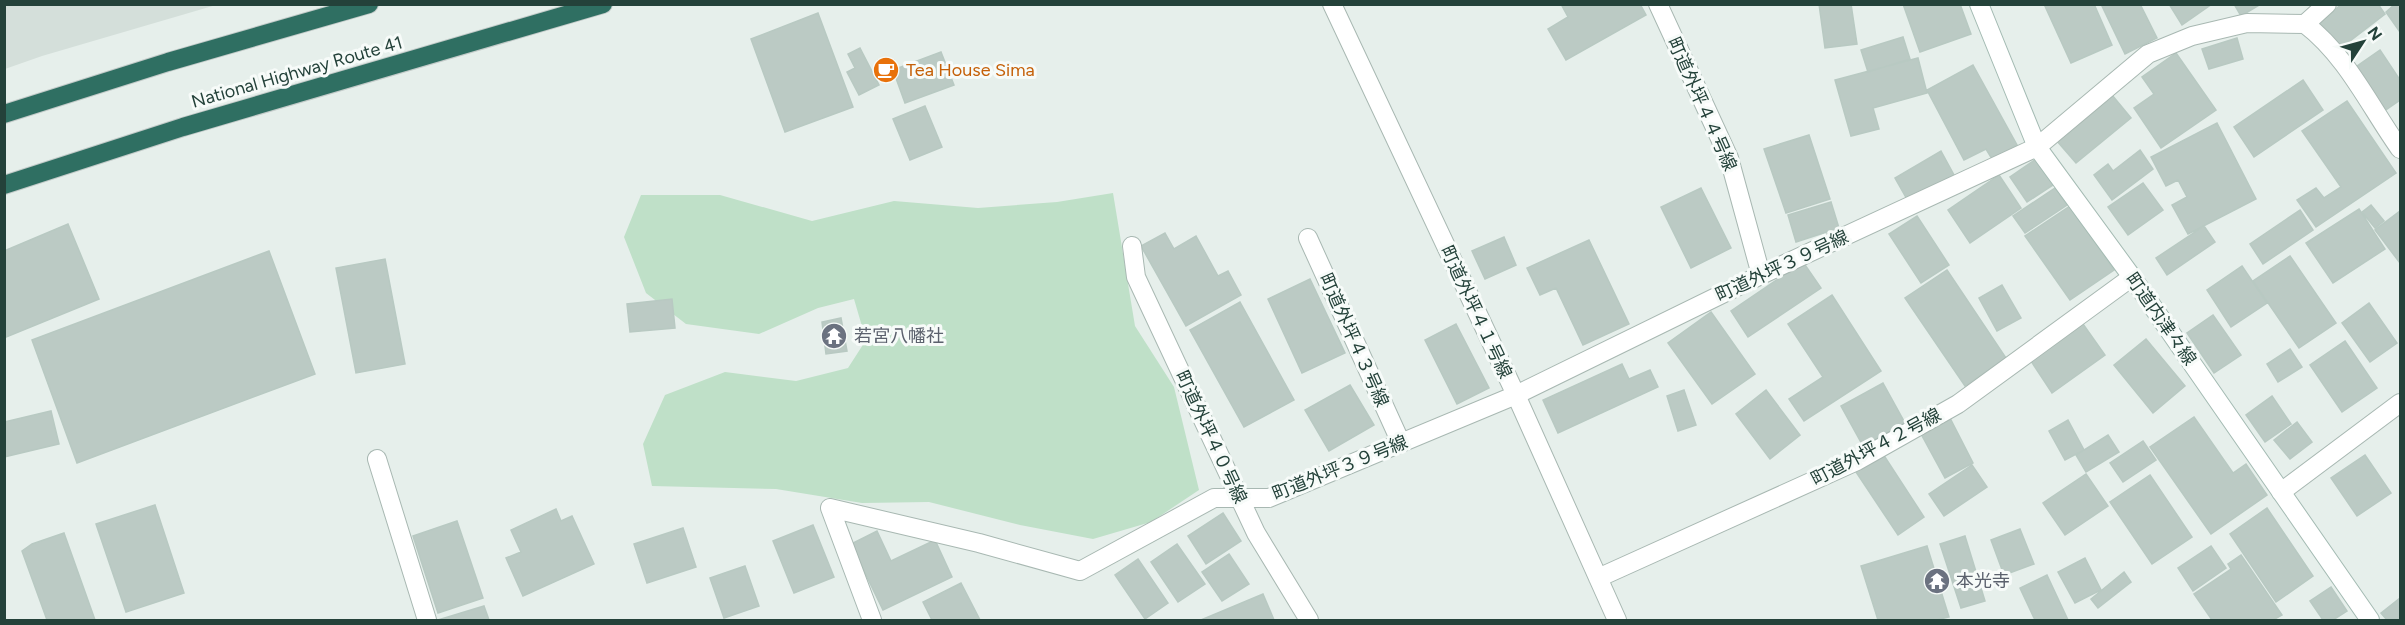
<svg xmlns="http://www.w3.org/2000/svg" width="2405" height="625" viewBox="0 0 2405 625" font-family="Figtree,'Noto Sans JP',sans-serif">
	<rect width="100%" height="100%" fill="#e6efeb"/>
	<path fill="#d4dfda" d="M5 4H216V5L42 56 5 69Z"/>
	<path fill="#bfe0c8" d="M1113 193 1135 326 1174 387 1199 490 1151 522 1093 539 1020 525 929 502 862 503 776 489 652 486 643 444 665 395 725 372 796 381 848 368 866 340 854 299 818 308 759 334 686 324 646 293 624 237 641 195H720L812 221 894 201 978 208 1057 202Z"/>
	<path fill="#bbcac4" stroke="#b8c9c2" stroke-width="1.5" d="M1561 4H1640L1646 15 1566 60 1548 29 1568 17Z
		M1819 4H1851L1857 44 1825 48Z
		M1903 4H1960L1971 34 1920 52Z
		M2044 4H2094L2112 45 2071 63Z
		M2101 4H2140L2157 38 2125 54Z
		M2169 4H2212L2182 25Z
		M2234 4H2261L2241 16Z
		M2342 4H2378L2385 14 2337 51 2316 25Z
		M2395 4H2400V32L2386 12Z
		M818 13 853 107 785 132 751 39Z
		M1903 37 1910 59 1868 72 1861 50Z
		M2237 38 2243 59 2209 69 2202 49Z
		M860 48 879 85 859 95 847 72 855 68 848 54Z
		M2380 50 2400 80V100L2380 114 2350 71Z
		M941 52 954 85 905 103 893 70Z
		M2176 53 2216 110 2161 148 2134 108 2154 94 2142 77Z
		M1918 58 1927 93 1873 108 1879 129 1851 136 1835 80Z
		M1973 65 2017 145 1992 159 1986 149 1964 160 1927 90Z
		M2303 80 2323 110 2254 157 2234 127Z
		M2112 95 2131 118 2076 163 2057 141Z
		M2347 101 2396 173 2316 227 2297 200 2316 188 2324 198 2341 187 2302 131Z
		M925 106 942 147 910 160 893 119Z
		M2217 123 2256 199 2188 234 2172 205 2187 197 2178 180 2166 186 2151 157Z
		M1809 135 1830 199 1786 213 1764 149Z
		M2140 150 2153 169 2112 200 2094 175 2108 164 2113 171Z
		M1941 151 1954 175 1908 201 1895 178Z
		M2036 159 2053 185 2027 202 2010 177Z
		M1999 175 2021 208 1970 243 1948 210Z
		M2143 183 2163 210 2128 235 2108 207Z
		M1701 188 1731 248 1691 268 1661 207Z
		M2055 188 2067 205 2025 233 2013 216Z
		M1831 202 1839 228 1796 242 1788 215Z
		M2371 205 2384 221 2375 228 2362 212Z
		M2070 206 2114 270 2070 300 2025 236Z
		M2359 209 2385 249 2333 283 2306 243Z
		M2300 210 2313 230 2263 264 2250 244Z
		M2400 211V263L2375 230Z
		M1917 216 1949 265 1921 283 1889 234Z
		M68 224 99 299 4 338V251Z
		M2204 226 2215 242 2167 275 2156 258Z
		M1165 233 1174 249 1196 236 1218 276 1228 271 1241 295 1186 326 1141 246Z
		M1504 237 1516 265 1485 279 1472 251Z
		M1589 240 1629 324 1583 345 1556 288 1540 295 1527 268Z
		M269 251 315 374 77 463 32 340Z
		M2290 256 2336 323 2299 348 2253 281Z
		M385 259 405 364 356 373 336 268Z
		M1803 262 1821 288 1748 337 1731 311Z
		M2242 266 2267 303 2231 327 2207 290Z
		M1947 270 2006 358 1965 386 1905 298Z
		M1310 279 1345 353 1302 373 1268 299Z
		M2002 285 2021 318 1997 331 1979 298Z
		M1832 295 1881 371 1804 421 1789 399 1823 377 1788 324Z
		M672 299 675 328 630 332 627 304Z
		M1240 302 1294 400 1244 427 1190 330Z
		M2369 303 2397 343 2370 362 2342 323Z
		M1711 312 1755 374 1712 404 1668 343Z
		M2213 315 2241 355 2214 373 2187 333Z
		M841 318 847 351 826 354 822 322Z
		M1456 324 1489 388 1457 404 1425 340Z
		M2083 324 2105 355 2052 393 2031 361Z
		M2146 339 2185 386 2153 413 2114 365Z
		M2345 341 2377 388 2342 412 2310 365Z
		M2290 349 2302 367 2278 382 2267 364Z
		M1622 364 1629 379 1650 370 1658 387 1558 433 1543 400Z
		M1883 383 1905 423 1863 446 1841 406Z
		M1350 385 1374 425 1329 451 1305 410Z
		M1684 390 1696 425 1678 431 1667 396Z
		M1766 390 1800 435 1770 459 1736 414Z
		M2272 396 2291 424 2265 442 2246 415Z
		M51 411 59 444 4 457V422Z
		M1949 416 1973 463 1945 478 1920 432Z
		M2194 417 2233 473 2246 464 2267 495 2211 534 2150 447Z
		M2068 420 2084 450 2065 460 2049 431Z
		M2297 422 2312 442 2290 459 2274 440Z
		M2108 435 2119 452 2086 472 2076 455Z
		M2143 441 2156 460 2123 482 2110 463Z
		M1881 451 1924 517 1898 535 1854 469Z
		M2365 455 2391 493 2357 516 2331 478Z
		M1972 465 1987 487 1944 516 1929 494Z
		M2086 474 2108 506 2065 535 2043 503Z
		M2150 475 2192 537 2152 564 2110 502Z
		M155 505 184 593 126 612 96 524Z
		M2267 508 2313 576 2276 602 2230 534Z
		M556 509 561 521 572 516 594 564 523 596 506 558 521 552 511 530Z
		M1223 513 1241 541 1206 564 1188 536Z
		M457 521 483 598 438 613 413 536Z
		M813 525 834 577 794 593 773 541Z
		M683 528 696 567 647 583 634 544Z
		M2020 529 2034 564 2004 575 1991 540Z
		M877 531 891 561 935 540 952 577 883 610 851 544Z
		M64 533 95 620H47L22 551 32 544Z
		M1965 536 1985 601 1961 608 1940 544Z
		M1177 544 1205 584 1178 602 1151 562Z
		M1927 546 1949 617 1936 620H1878L1861 566Z
		M2211 546 2226 568 2193 591 2178 568Z
		M1229 554 1249 584 1222 601 1202 572Z
		M2241 555 2282 615 2273 620H2212L2194 594 2231 569 2228 564Z
		M2085 558 2101 590 2075 603 2058 572Z
		M1138 559 1168 603 1145 619 1115 575Z
		M745 566 759 606 724 618 710 578Z
		M2124 572 2131 582 2098 608 2091 599Z
		M2047 575 2068 620H2035L2020 588Z
		M961 583 980 620H932L923 602Z
		M2331 587 2347 611 2333 620H2323L2310 601Z
		M1263 594 1274 620H1201Z
		M2400 598V620H2387L2381 613Z
		M484 606 489 620H438Z"/>
	<g fill="none" stroke-linecap="round" stroke-linejoin="round">
		<g stroke="#a8b8b2" stroke-width="20">
			<path id="street" d="M1332 4 1516 395 1617 620
				M1658 4 1729 158 1761 275
				M2305 24C2347 56 2370 107 2400 149
				M1308 238 1401 443
				M1132 246 1136 277 1256 533 1309 620
				M377 459 427 620
				M2281 492 2400 403
				M830 508 979 543 1080 571 1214 498H1269L1516 395 1761 275 2037 147 2148 54 2192 36 2247 23 2305 24 2327 4
				M830 508 872 620
				M1598 578 1857 461 1958 404 2132 277"/>
		</g>
		<g stroke="#a4bbb3" stroke-width="20">
			<path id="secondary" d="M1979 4 2037 147 2132 277 2370 620"/>
		</g>
		<g stroke="#c2cac8" stroke-width="20">
			<path id="highway" d="M4 114 168 62 369 4
				M4 185 183 127 603 4"/>
		</g>
		<use href="#street" stroke="#fff" stroke-width="18"/>
		<use href="#secondary" stroke="#fff" stroke-width="18"/>
		<use href="#highway" stroke="#2f6f62" stroke-width="18"/>
	</g>
	<defs>
		<g id="cafe-disc" transform="scale(1.35)"><circle r="9.5" fill="#e8710a" stroke="#f7fbf9"/><path d="M-5.5-4.5H6V0H3Q3 3.5 0 3.5H-2.5Q-5.5 3.5-5.5 0ZM3-3.2v2h1.7v-2ZM-6 4.5H4V6H-6Z" fill="#fff"/></g>
		<g id="temple-disc" transform="scale(1.35)"><circle r="9.5" fill="#6b7280" stroke="#f7fbf9"/><path d="M0-6L5-2H3V0L6.5 2.5H4V6H1.5V3h-3V6H-4V2.5H-6.5L-3 0V-2H-5Z" fill="#fff"/></g>
	</defs>
	<g fill-rule="evenodd">
		<use href="#cafe-disc" x="886" y="70"/>
		<use href="#temple-disc" x="834" y="336"/>
		<use href="#temple-disc" x="1937" y="581"/>
	</g>
	<g text-anchor="middle" dominant-baseline="central" stroke-width="6" stroke-linejoin="round" paint-order="stroke">
		<g font-size="18" fill="#c56008" stroke="#f7fbf9" text-anchor="start">
			<text x="906" y="70">Tea House Sima</text>
		</g>
		<g font-size="18" fill="#24423a" stroke="#f7fbf9">
			<text transform="translate(297 72) rotate(-16)">National Highway Route 41</text>
			<text transform="translate(1702 104) rotate(66)">町道外坪４４号線</text>
			<text transform="translate(1782 266) rotate(-25)">町道外坪３９号線</text>
			<text transform="translate(1476 312) rotate(65)">町道外坪４１号線</text>
			<text transform="translate(2161 319) rotate(55)">町道内津々線</text>
			<text transform="translate(1354 340) rotate(66)">町道外坪４３号線</text>
			<text transform="translate(1211 437) rotate(65)">町道外坪４０号線</text>
			<text transform="translate(1876 447) rotate(-28)">町道外坪４２号線</text>
			<text transform="translate(1340 468) rotate(-22)">町道外坪３９号線</text>
		</g>
		<g font-size="18" fill="#5b616d" stroke="#f7fbf9" text-anchor="start">
			<text x="854" y="336">若宮八幡社</text>
			<text x="1956" y="581">本光寺</text>
		</g>
	</g>
	<rect width="2405" height="625" fill="none" stroke="#24423a" stroke-width="12"/>
	<g transform="translate(2363 42) rotate(54)" stroke="#f7fbf9" stroke-width="4.5" paint-order="stroke">
	<path d="M0-4.5L10 22L0 15L-10 22Z" fill="#24423a"/>
	<text y="-9" font-size="16" font-weight="bold" text-anchor="middle" fill="#24423a">N</text>
	</g>
</svg>
